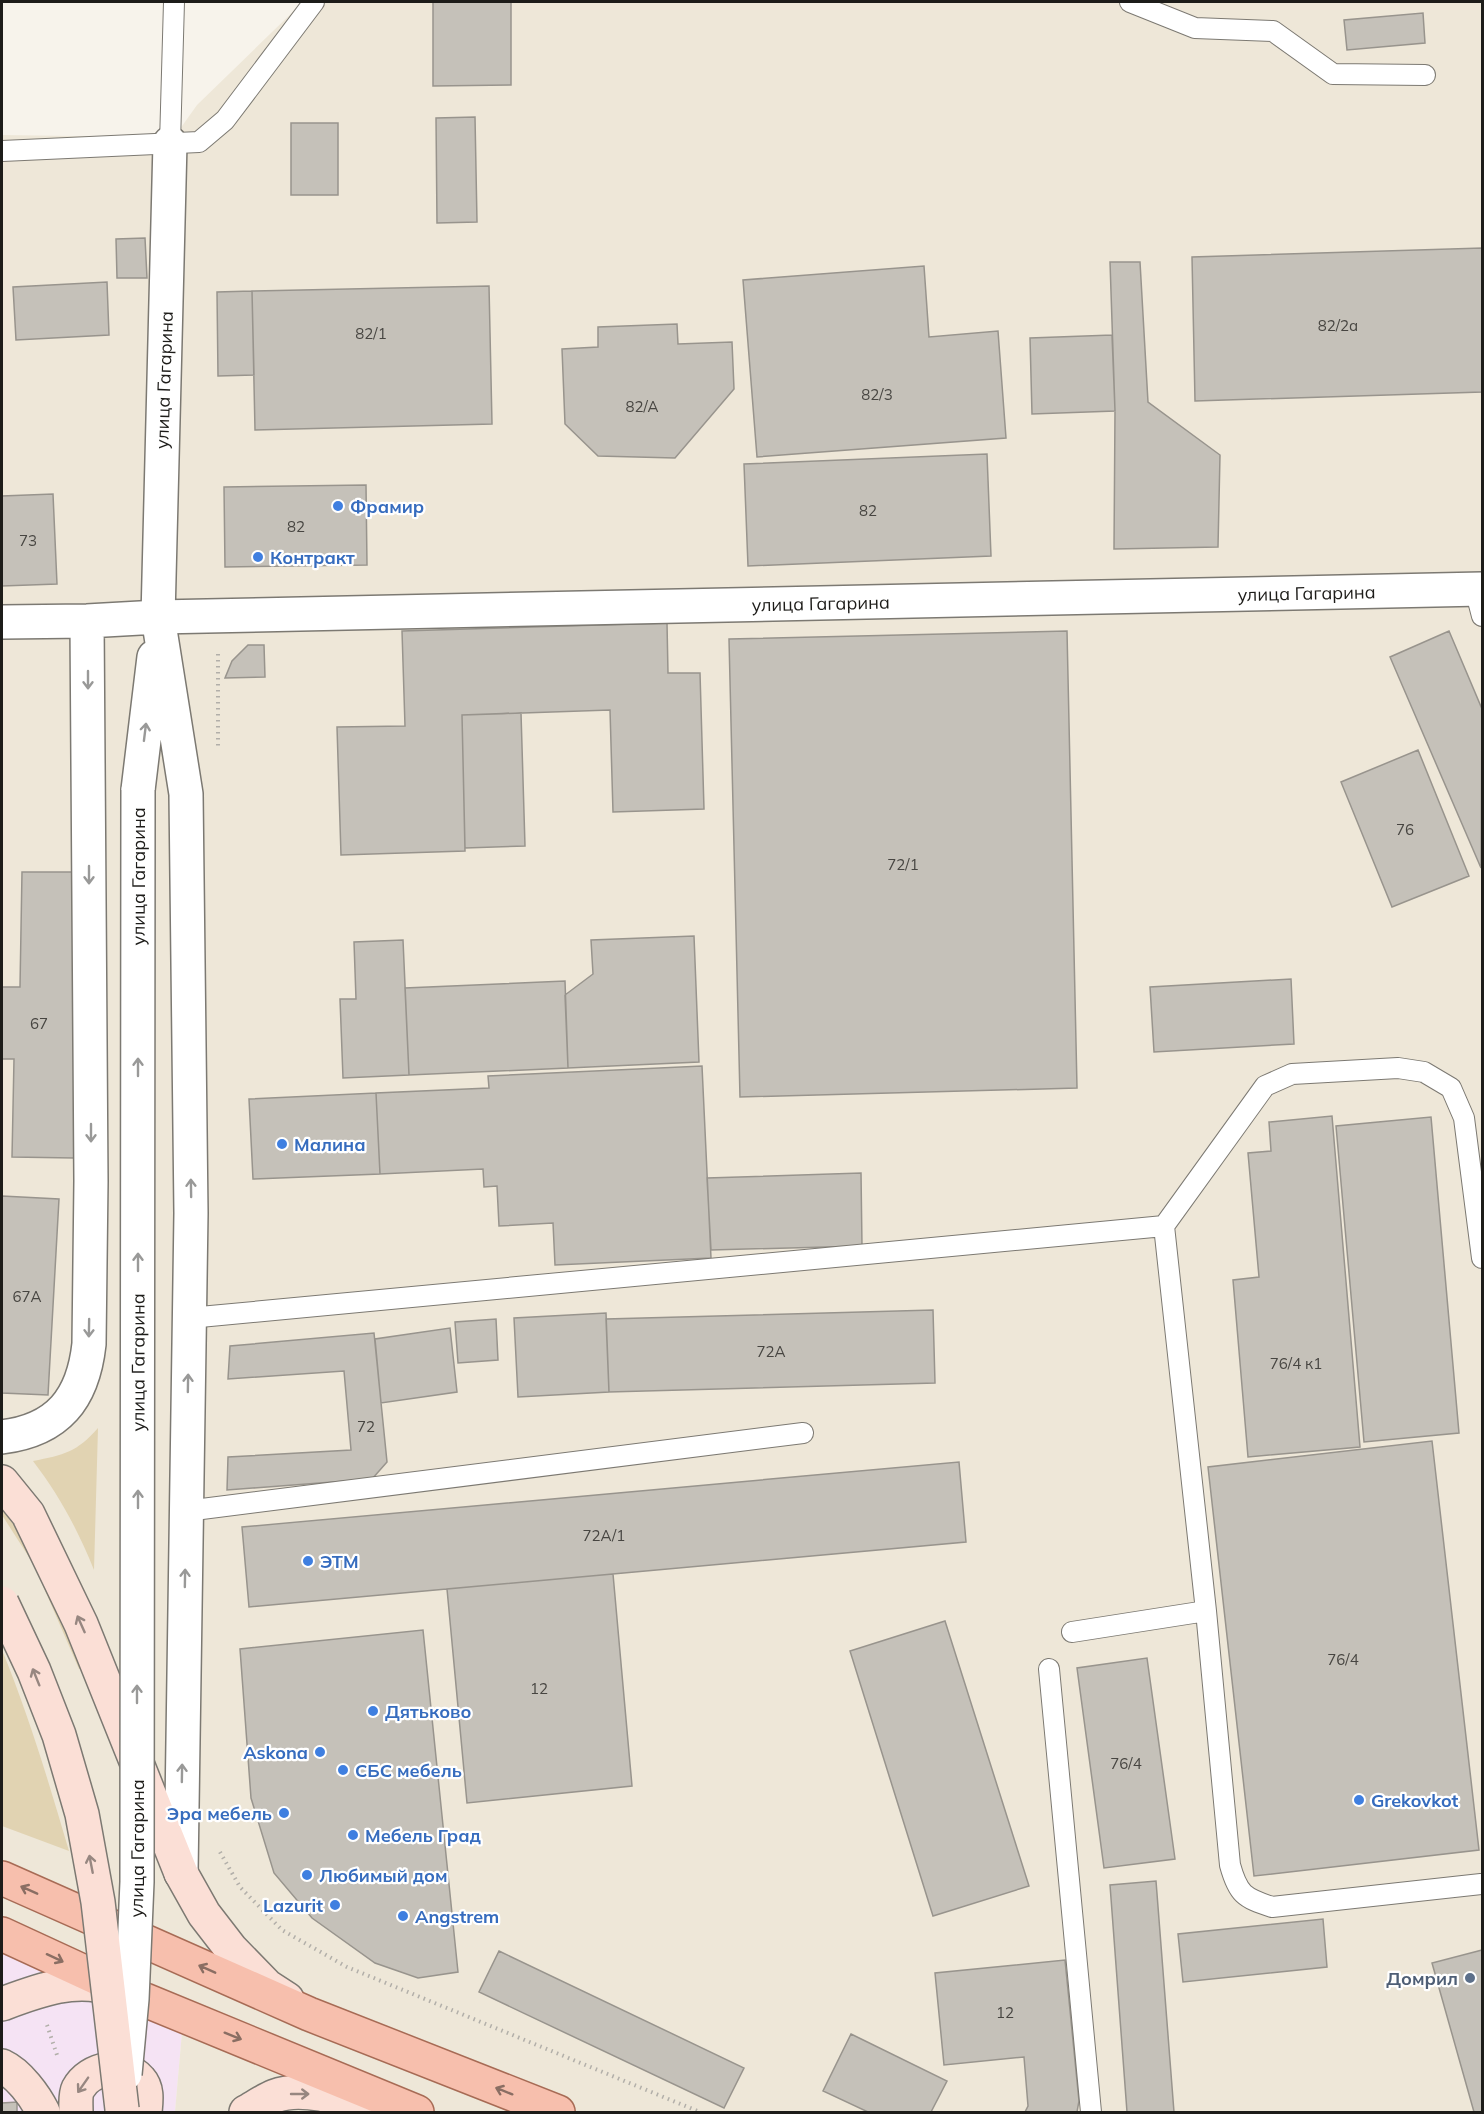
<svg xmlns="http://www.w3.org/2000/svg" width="1484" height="2114" viewBox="0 0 1484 2114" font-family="Mulish,sans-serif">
	<rect width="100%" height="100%" fill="#f7f3eb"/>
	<path fill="#f5e3f4" d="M2 1918 185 1998 175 2112H2Z"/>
	<path fill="#eee7d8" d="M303 2H1482V2112H175L185 1998 2 1918V135L144 137 170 143 197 105Z"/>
	<path fill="#e1d3b2" d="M98 1428 94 1570C78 1530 59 1495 33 1461 64 1455 77 1452 98 1428Z
		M2 1500 27 1541 84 1667 79 1669 34 1565 2 1515Z
		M2 1650C29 1716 49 1783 69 1851L2 1826Z"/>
	<path fill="#c5c1b9" stroke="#98948d" stroke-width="1.5" d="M433 2H511V85L433 86Z
		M1423 13 1425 43 1347 50 1344 20Z
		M475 117 477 222 437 223 436 118Z
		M291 123H338V195H291Z
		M145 238 147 278H117L116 239Z
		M1482 248V392L1195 401 1192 257Z
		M1110 262H1140L1148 402 1220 455 1218 547 1114 549 1115 411Z
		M924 266 929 337 998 331 1006 438 757 457 743 280Z
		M107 282 109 335 16 340 13 287Z
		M489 286 492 424 255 430 252 291Z
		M252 291 254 375 218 376 217 292Z
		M677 324 678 344 732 342 734 389 675 458 598 456 565 424 562 349 598 347V327Z
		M1112 335 1115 411 1032 414 1030 338Z
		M987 454 991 556 748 566 744 464Z
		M366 485 367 565 225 567 224 487Z
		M53 494 57 584 2 586V496Z
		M667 623 668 673H700L704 809 613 812 610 710 462 715 465 851 341 855 337 727 405 726 402 631Z
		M1067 631 1077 1088 740 1097 729 639Z
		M1449 631 1482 709 1481 868 1390 657Z
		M248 645H264L265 677 225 678 232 661Z
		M521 713 525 846 465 848 462 715Z
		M1418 750 1469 876 1392 907 1341 782Z
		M22 872H80L74 1158 12 1157 14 1059H2V987H20Z
		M694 936 699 1062 568 1068 565 995 593 974 591 940Z
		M403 940 409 1075 343 1078 340 999H356L354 942Z
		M1291 979 1294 1044 1154 1052 1150 987Z
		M565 981 568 1068 409 1075 405 988Z
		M702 1066 711 1258 555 1265 553 1223 499 1226 497 1186 484 1187 483 1169 380 1174 376 1093 489 1088 488 1076Z
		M376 1093 380 1174 253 1179 249 1099Z
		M1332 1116 1360 1447 1248 1457 1233 1280 1259 1277 1248 1153 1271 1151 1269 1122Z
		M1431 1117 1459 1433 1364 1442 1336 1126Z
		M861 1173 862 1246 711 1250 707 1178Z
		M2 1196 59 1199 48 1395 2 1393Z
		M933 1310 935 1383 609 1392 606 1319Z
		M606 1313 609 1392 518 1397 514 1318Z
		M496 1319 498 1360 458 1363 455 1322Z
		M450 1328 457 1392 381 1403 375 1339Z
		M374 1333 387 1462 372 1479 227 1490 228 1457 351 1450 344 1371 228 1379 230 1346Z
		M1432 1441 1479 1850 1254 1876 1208 1467Z
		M959 1462 966 1542 249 1607 242 1527Z
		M613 1574 632 1786 467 1803 447 1589Z
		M945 1621 1029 1886 933 1916 850 1651Z
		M423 1630 458 1972 418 1978 375 1963 312 1918 274 1873 251 1798 240 1649Z
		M1147 1658 1175 1859 1104 1868 1077 1668Z
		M1156 1881 1174 2112H1127L1110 1885Z
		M1323 1919 1327 1967 1183 1982 1178 1934Z
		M1482 1950V2112H1474L1432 1963Z
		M499 1951 744 2068 724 2108 479 1992Z
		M1065 1960 1079 2101 1077 2112H1025L1028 2106 1024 2057 944 2065 935 1973Z
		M851 2034 947 2081 931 2112H868L823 2091Z
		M17 2102V2112H2V2103Z"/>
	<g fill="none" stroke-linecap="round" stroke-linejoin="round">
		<g stroke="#7c7972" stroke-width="22">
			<path id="service" d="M1130 2 1195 28 1273 31 1333 74 1425 75
				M170 143 174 2
				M2 151 199 142 225 120 314 2
				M1475 589 1482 616
				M1164 1226 1206 1611 1230 1865C1238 1894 1244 1898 1272 1907L1481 1884
				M189 1318 1164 1226 1265 1086 1292 1074 1398 1068 1424 1072 1451 1088 1464 1118 1482 1258
				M186 1511 803 1433
				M1072 1632 1206 1611
				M1049 1669 1091 2112"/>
		</g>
		<g stroke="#7c7972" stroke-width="36">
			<g id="minor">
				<path id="s1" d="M170 143 158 617 1482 589"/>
			</g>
		</g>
		<g stroke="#7c7972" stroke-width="36">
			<path id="tertiary" d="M158 617 186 794 191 1213 181 1873
				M2 622 87 621 158 617
				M138 790 154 657
				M2 1437C58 1430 83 1399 89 1344L91 1181 87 621"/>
		</g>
		<g stroke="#7c7972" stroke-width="36">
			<path id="secondary" d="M2 1482 28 1514 81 1624 181 1873 204 1914 231 1949 267 1986 287 1999
				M2 2004C37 1991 75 1976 113 1989
				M2 2066C19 2074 35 2096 43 2112
				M76 2112C76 2105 75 2095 78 2089 89 2068 124 2061 140 2080 148 2089 146 2101 145 2112
				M246 2112C255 2107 265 2100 275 2096 306 2084 354 2103 385 2112"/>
		</g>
		<g stroke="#a76b55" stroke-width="36">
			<path id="primary" d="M2 1878 309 2014 558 2112
				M2 1934 145 2000 417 2112"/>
		</g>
		<path stroke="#b2afa9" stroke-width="4" stroke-dasharray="1.5 4.5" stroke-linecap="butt" d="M218 654V748
			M220 1852 240 1887 282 1930 347 1967 700 2112
			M47 2025 57 2055"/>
		<use href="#service" stroke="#fff" stroke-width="20"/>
		<use href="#minor" stroke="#fff" stroke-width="33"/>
		<use href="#tertiary" stroke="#fff" stroke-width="33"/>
		<use href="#secondary" stroke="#fbdfd6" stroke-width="33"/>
		<use href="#primary" stroke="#f7bfad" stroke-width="33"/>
		<g stroke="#7c7972" stroke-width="36" stroke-linecap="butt">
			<g id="tertiary-bridge">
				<path id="s2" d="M125 2074 132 1999 137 1882 138 790"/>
			</g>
		</g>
		<g stroke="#7c7972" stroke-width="36" stroke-linecap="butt">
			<path id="secondary-bridge" d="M2 1603 34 1671 59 1735 82 1814 98 1902 122 2109"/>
		</g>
		<use href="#tertiary-bridge" stroke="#fff" stroke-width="33"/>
		<use href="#secondary-bridge" stroke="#fbdfd6" stroke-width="33"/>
	</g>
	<defs><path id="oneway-shaft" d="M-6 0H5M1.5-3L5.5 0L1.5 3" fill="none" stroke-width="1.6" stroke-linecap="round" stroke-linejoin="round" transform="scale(1.5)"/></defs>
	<g stroke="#999998">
		<use href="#oneway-shaft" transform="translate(88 680) rotate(90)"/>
		<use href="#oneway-shaft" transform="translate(145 732) rotate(-83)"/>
		<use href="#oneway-shaft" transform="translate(89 875) rotate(90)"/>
		<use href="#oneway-shaft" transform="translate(138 1067) rotate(-90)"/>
		<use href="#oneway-shaft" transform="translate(91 1133) rotate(90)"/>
		<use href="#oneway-shaft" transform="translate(191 1188) rotate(-91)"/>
		<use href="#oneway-shaft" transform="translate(138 1262) rotate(-90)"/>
		<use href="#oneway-shaft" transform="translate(89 1328) rotate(91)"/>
		<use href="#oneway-shaft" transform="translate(188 1383) rotate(-89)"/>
		<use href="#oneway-shaft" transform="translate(138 1499) rotate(-90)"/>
		<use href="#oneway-shaft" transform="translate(185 1578) rotate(-89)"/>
		<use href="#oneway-shaft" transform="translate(137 1694) rotate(-90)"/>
		<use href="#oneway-shaft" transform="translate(182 1773) rotate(-89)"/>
	</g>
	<g stroke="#978781">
		<use href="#oneway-shaft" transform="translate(81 1624) rotate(-114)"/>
		<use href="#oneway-shaft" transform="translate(36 1677) rotate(-112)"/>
		<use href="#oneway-shaft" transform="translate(91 1864) rotate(-101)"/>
		<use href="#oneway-shaft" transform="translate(83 2085) rotate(125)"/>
		<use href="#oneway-shaft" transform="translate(300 2094)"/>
	</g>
	<g stroke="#8a6e63">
		<use href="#oneway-shaft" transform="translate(29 1890) rotate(-156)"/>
		<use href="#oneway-shaft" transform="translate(55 1958) rotate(25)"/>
		<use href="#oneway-shaft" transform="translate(207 1969) rotate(-156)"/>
		<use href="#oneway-shaft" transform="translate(233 2036) rotate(22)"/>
		<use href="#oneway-shaft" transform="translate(504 2091) rotate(-158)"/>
	</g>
	<g fill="#3f7fe0" stroke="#fff" stroke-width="2">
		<circle cx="338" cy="506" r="6"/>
		<circle cx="258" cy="557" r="6"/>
		<circle cx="282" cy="1144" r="6"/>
		<circle cx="308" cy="1561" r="6"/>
		<circle cx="373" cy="1711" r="6"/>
		<circle cx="320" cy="1752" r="6"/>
		<circle cx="343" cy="1770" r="6"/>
		<circle cx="1359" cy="1800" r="6"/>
		<circle cx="284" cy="1813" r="6"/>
		<circle cx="353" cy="1835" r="6"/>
		<circle cx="307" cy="1875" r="6"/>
		<circle cx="335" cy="1905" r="6"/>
		<circle cx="403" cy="1916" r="6"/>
	</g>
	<circle fill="#5c6f8a" stroke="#fff" stroke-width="2" cx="1470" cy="1978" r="6"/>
	<g text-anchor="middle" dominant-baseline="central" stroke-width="4.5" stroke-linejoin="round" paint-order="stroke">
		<g font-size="15" fill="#474541">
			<text x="1338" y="325">82/2а</text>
			<text x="371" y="333">82/1</text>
			<text x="877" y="394">82/3</text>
			<text x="642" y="406">82/А</text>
			<text x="868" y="510">82</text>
			<text x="296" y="526">82</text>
			<text x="28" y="540">73</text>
			<text x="1405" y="829">76</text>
			<text x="903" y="864">72/1</text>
			<text x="39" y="1023">67</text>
			<text x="27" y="1296">67А</text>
			<text x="771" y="1351">72А</text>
			<text x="1296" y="1363">76/4 к1</text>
			<text x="366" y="1426">72</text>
			<text x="604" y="1535">72А/1</text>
			<text x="1343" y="1659">76/4</text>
			<text x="539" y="1688">12</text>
			<text x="1126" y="1763">76/4</text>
			<text x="1005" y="2012">12</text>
		</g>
		<g font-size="18" fill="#1d1c19" stroke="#fff">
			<text transform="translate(164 380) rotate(-88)">улица Гагарина</text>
			<text stroke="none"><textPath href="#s1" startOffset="1623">улица Гагарина</textPath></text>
			<text stroke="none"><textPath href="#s1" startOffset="1137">улица Гагарина</textPath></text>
			<text stroke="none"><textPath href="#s2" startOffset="1198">улица Гагарина</textPath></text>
			<text stroke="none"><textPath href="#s2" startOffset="712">улица Гагарина</textPath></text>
			<text stroke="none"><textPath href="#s2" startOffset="226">улица Гагарина</textPath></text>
		</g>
		<g font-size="18" font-weight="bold" fill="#366cbe" stroke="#fff" text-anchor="start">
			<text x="350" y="506">Фрамир</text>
			<text x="270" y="557">Контракт</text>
			<text x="294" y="1144">Малина</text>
			<text x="320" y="1561">ЭТМ</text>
			<text x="385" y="1711">Дятьково</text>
			<text x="308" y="1752" text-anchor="end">Askona</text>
			<text x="355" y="1770">СБС мебель</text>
			<text x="1371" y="1800">Grekovkot</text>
			<text x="272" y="1813" text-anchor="end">Эра мебель</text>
			<text x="365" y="1835">Мебель Град</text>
			<text x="319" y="1875">Любимый дом</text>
			<text x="323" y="1905" text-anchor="end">Lazurit</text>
			<text x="415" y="1916">Angstrem</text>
		</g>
		<g font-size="18" font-weight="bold" fill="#4e5e75" stroke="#fff" text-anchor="end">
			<text x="1458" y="1978">Домрил</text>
		</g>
	</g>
	<rect width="1484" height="2114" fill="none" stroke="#1d1c19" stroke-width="6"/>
</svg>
